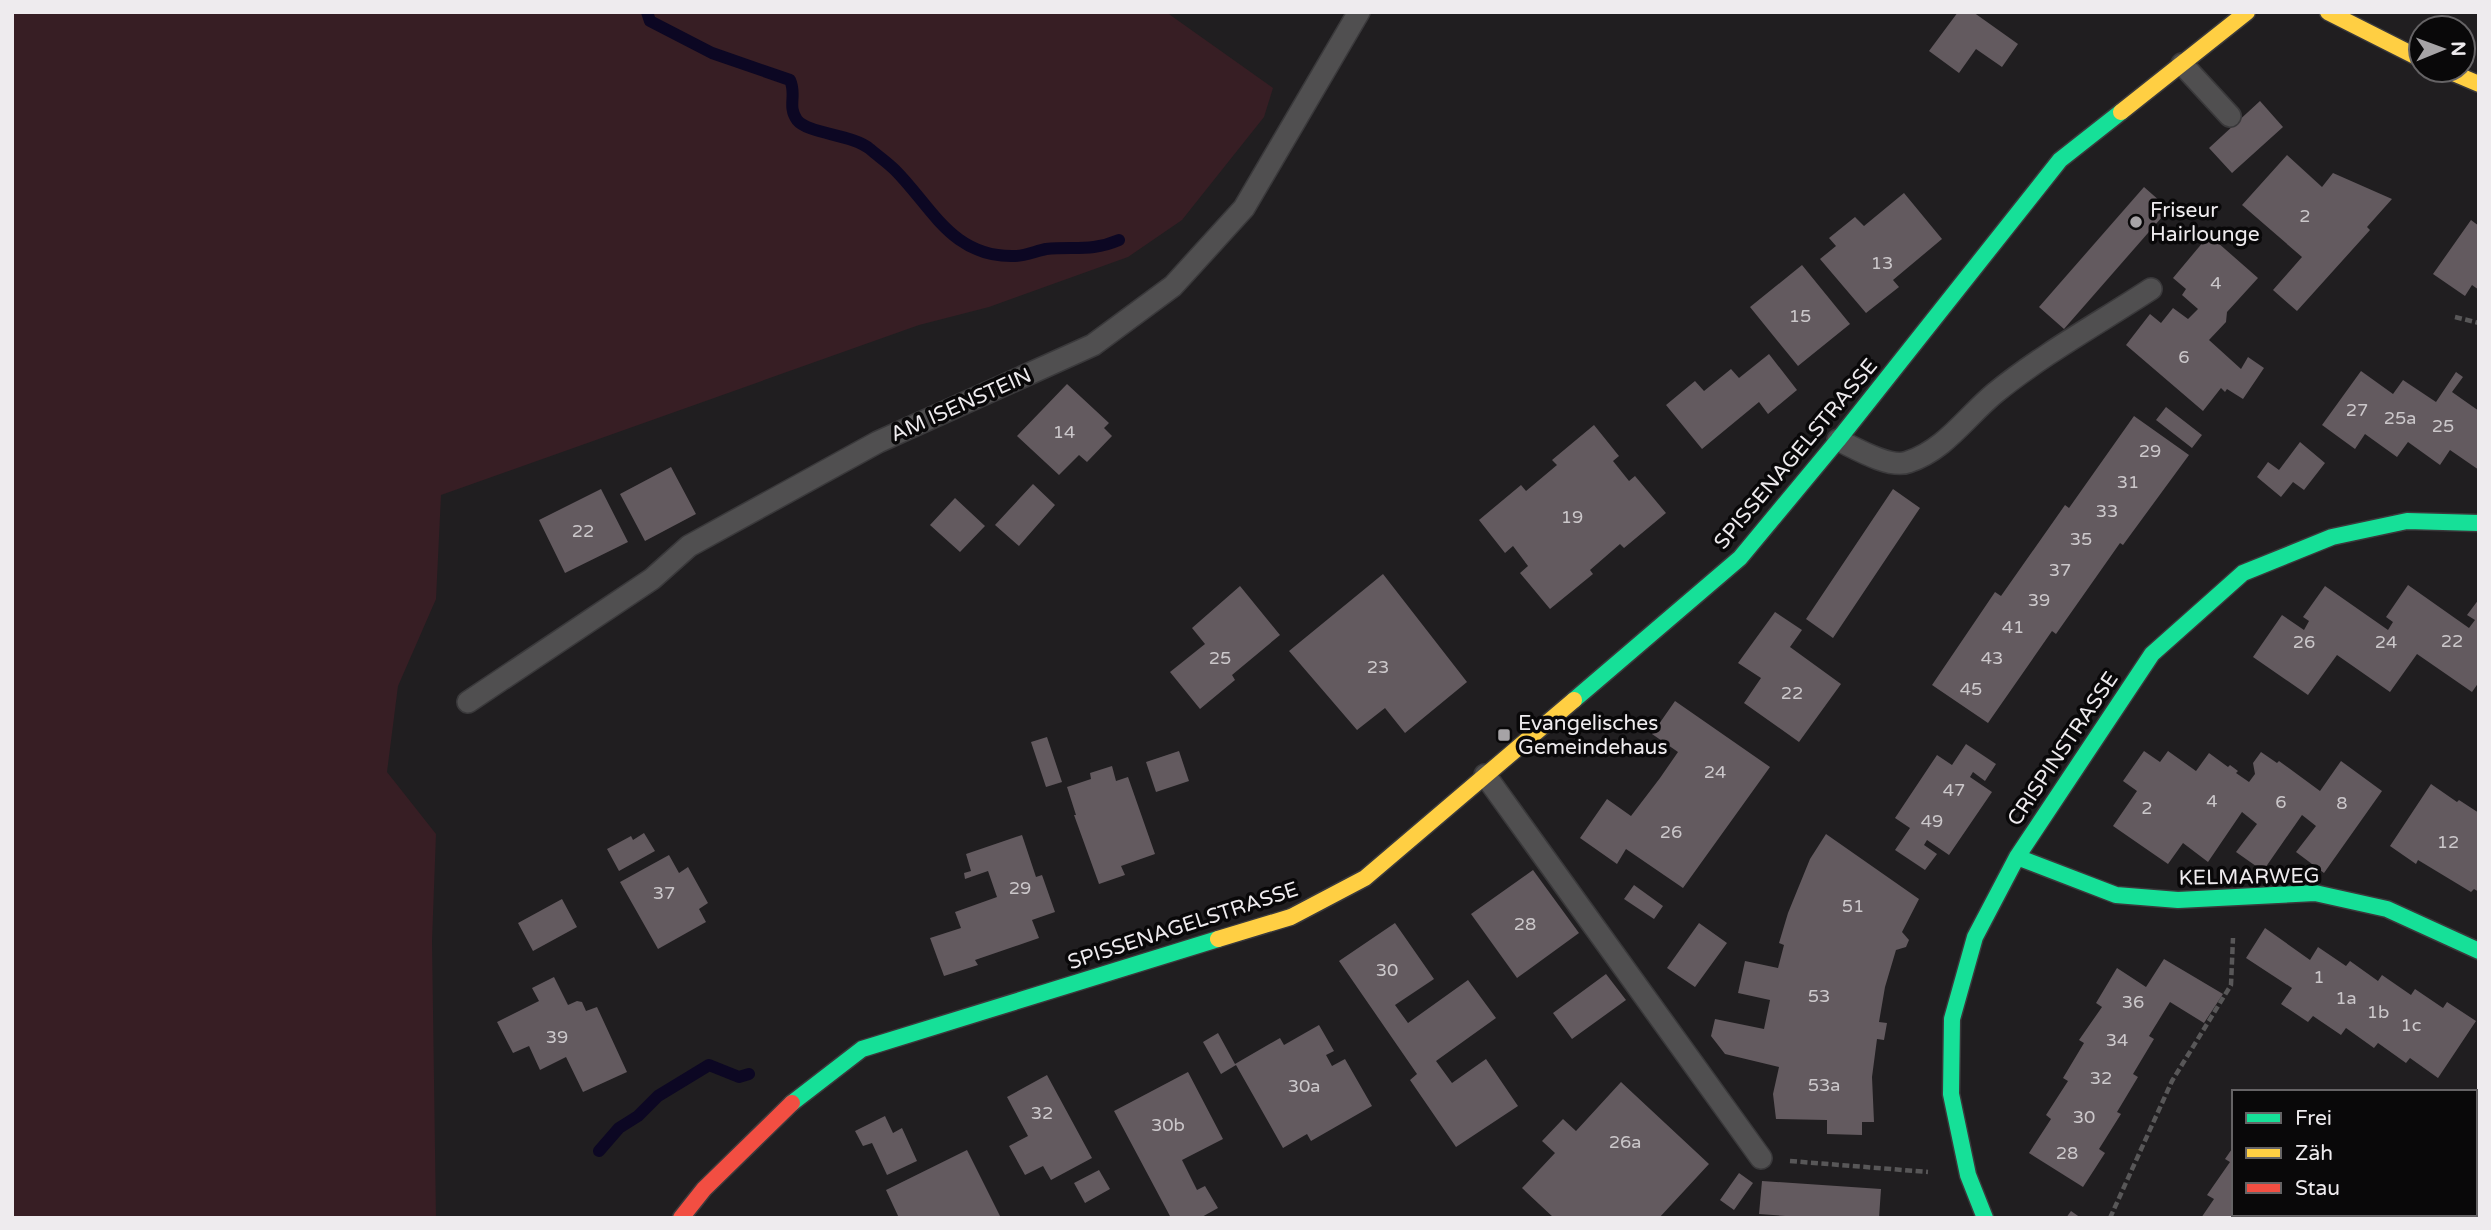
<svg xmlns="http://www.w3.org/2000/svg" width="2491" height="1230" viewBox="0 0 2491 1230" font-family="'Varela Round',sans-serif">
	<rect width="100%" height="100%" fill="#201e20"/>
	<path fill="#371e24" d="M12 12H1166L1273 88 1264 117 1182 220 1128 257 989 307 919 325 441 495 436 599 398 686 387 772 436 834 432 941 436 1218H12Z"/>
	<g fill="none" stroke-linecap="round" stroke-linejoin="round">
		<path stroke="#0c0723" stroke-width="12" d="M647 12 650 21 712 53 790 80C797 95 787 106 797 120 808 134 852 134 870 149 878 156 887 162 895 170 932 207 952 258 1015 256 1025 256 1036 251 1046 249 1074 246 1091 252 1119 240
			M599 1151 619 1128 638 1116 658 1096 709 1065 739 1077 749 1074"/>
	</g>
	<path fill="#635a5f" d="M1958 12H1973L2018 44 2002 67 1976 49 1959 73 1929 51Z
		M2260 101 2283 127 2232 173 2209 148Z
		M2287 155 2322 187 2333 173 2392 199 2367 227 2370 230 2297 311 2273 290 2302 257 2242 205Z
		M2144 187 2169 209 2064 329 2039 307Z
		M1904 193 1942 239 1893 280 1899 287 1866 313 1820 259 1836 246 1829 238 1855 217 1864 226Z
		M2471 220 2479 226V290L2472 285 2465 296 2433 274Z
		M2209 235 2258 278 2227 312 2226 322 2209 340 2241 369 2248 357 2264 368 2243 399 2227 389 2225 392 2221 388 2203 411 2126 345 2150 314 2161 323 2173 308 2188 319 2198 309 2182 295 2186 289 2173 278Z
		M1802 265 1850 324 1798 366 1750 307Z
		M1769 354 1797 390 1768 414 1759 402 1702 449 1666 405 1695 381 1704 391 1731 369 1739 378Z
		M2361 371 2393 394 2403 380 2436 402 2456 372 2463 377 2452 392 2479 411V470L2450 450 2440 465 2408 442 2397 457 2365 434 2355 449 2322 425Z
		M1067 384 1109 423 1104 428 1112 436 1087 462 1079 455 1059 475 1017 436Z
		M2166 407 2202 435 2192 448 2156 420Z
		M2134 416 2189 455 2123 545 2120 543 2056 634 2052 631 1988 723 1932 685 1995 592 2001 596 2065 505 2069 508Z
		M1594 425 1619 456 1613 461 1629 481 1635 476 1666 513 1624 548 1620 544 1590 570 1593 574 1550 609 1520 573 1528 566 1513 546 1505 553 1479 520 1521 485 1526 491 1557 465 1552 460Z
		M2300 442 2325 463 2304 490 2293 482 2281 497 2257 477 2268 462 2279 470Z
		M671 467 696 514 645 541 620 494Z
		M1033 484 1055 505 1019 546 995 525Z
		M601 489 628 542 565 573 539 520Z
		M1893 489 1920 508 1833 638 1806 619Z
		M955 498 985 526 960 552 930 525Z
		M1383 574 1467 682 1405 733 1385 708 1357 730 1289 651Z
		M2408 585 2469 628 2475 620 2467 615 2479 599V682L2472 692 2417 654 2390 692 2337 655 2308 695 2253 657 2282 615 2304 630 2309 621 2303 617 2325 586 2388 630 2393 622 2386 617Z
		M1240 586 1280 635 1232 675 1235 680 1200 709 1170 672 1205 644 1192 628Z
		M1775 612 1802 630 1790 647 1841 684 1799 742 1744 703 1761 678 1738 663Z
		M1675 701 1770 767 1683 888 1626 849 1617 864 1580 838 1607 799 1631 816 1660 778 1678 752 1652 734Z
		M1047 737 1062 782 1046 787 1031 742Z
		M1966 744 1996 764 1985 781 1973 772 1970 777 1992 792 1949 855 1927 840 1924 845 1937 854 1925 870 1895 850 1910 828 1895 818 1937 755 1952 765Z
		M1179 751 1189 781 1156 792 1146 762Z
		M2144 751 2160 762 2168 751 2196 771 2209 753 2228 767 2230 765 2238 771 2236 773 2249 782 2255 774 2253 763 2261 752 2277 763 2279 761 2320 791 2341 761 2382 791 2324 873 2296 852 2316 826 2302 815 2263 871 2236 852 2257 824 2242 812 2208 862 2183 843 2168 864 2113 826 2137 791 2123 781Z
		M1112 766 1116 781 1128 777 1155 854 1121 866 1125 875 1099 884 1074 815H1076L1067 787 1091 779 1090 773Z
		M2431 784 2457 802 2459 800 2479 813V892L2474 889 2471 892 2418 860 2416 864 2390 846Z
		M644 833 655 851 619 871 607 849 631 836 633 840Z
		M1826 834 1919 899 1902 932 1909 940 1906 947 1896 950 1885 987 1879 1022 1887 1023 1884 1040 1877 1039 1872 1077 1874 1122H1862V1135L1827 1134V1120L1776 1119 1773 1094 1779 1067 1725 1054 1711 1036 1715 1019 1764 1029 1770 1000 1738 993 1745 961 1778 968 1784 945 1779 943 1788 913 1810 859Z
		M1022 835 1036 877 1042 875 1055 912 1032 920 1039 938 975 960 978 965 944 976 930 938 961 928 955 912 997 897 988 871 965 879 964 873 971 871 966 854Z
		M669 855 679 873 688 867 708 903 699 909 706 922 658 949 620 882Z
		M1533 870 1579 933 1517 978 1471 914Z
		M1634 885 1663 906 1654 919 1624 899Z
		M562 899 577 927 533 951 518 923Z
		M1395 923 1434 979 1395 1005 1408 1023 1468 980 1496 1018 1436 1061 1452 1083 1486 1059 1518 1106 1456 1147 1410 1080 1417 1074 1339 961Z
		M1699 923 1727 943 1695 987 1667 968Z
		M2265 928 2310 960 2318 947 2346 966 2350 961 2378 981 2382 975 2411 995 2415 989 2443 1008 2447 1002 2476 1021 2438 1078 2410 1058 2406 1063 2378 1043 2374 1048 2346 1028 2341 1035 2313 1016 2308 1022 2281 1004 2292 988 2246 958Z
		M2164 959 2223 994 2204 1023 2170 1002 2149 1036 2154 1039 2133 1074 2138 1077 2117 1112 2121 1114 2099 1149 2105 1153 2083 1187 2029 1153 2051 1119 2046 1115 2068 1081 2063 1078 2084 1043 2079 1040 2102 1007 2096 1003 2117 968 2146 987Z
		M1606 974 1626 1000 1572 1039 1553 1013Z
		M554 977 568 1005 577 1001 582 1002 586 1011 597 1007 627 1072 583 1092 566 1057 540 1070 529 1046 513 1053 497 1022 539 1001 532 988Z
		M1319 1025 1334 1051 1326 1055 1332 1066 1345 1059 1372 1106 1311 1141 1307 1134 1283 1148 1236 1065 1221 1074 1203 1042 1218 1033 1235 1064 1280 1038 1284 1045Z
		M1188 1072 1223 1139 1182 1160 1197 1190 1205 1186 1218 1208 1200 1218H1171L1114 1111Z
		M1047 1075 1092 1158 1051 1180 1043 1166 1025 1175 1009 1146 1028 1136 1007 1097Z
		M1621 1082 1709 1164 1659 1218H1554L1522 1188 1555 1153 1542 1141 1563 1119 1576 1131Z
		M885 1116 893 1133 902 1128 917 1161 887 1175 872 1143 863 1146 855 1131Z
		M2479 1124V1218H2444L2439 1214H2475V1129Z
		M2234 1146V1214H2276L2274 1218H2201L2214 1199 2207 1195 2230 1162 2225 1159Z
		M967 1150 1001 1218H899L886 1190Z
		M1099 1170 1110 1189 1085 1203 1074 1183Z
		M1739 1173 1753 1183 1734 1210 1720 1200Z
		M1762 1181 1881 1189 1879 1218H1814L1759 1214Z
		M2071 1211 2081 1218H2066Z"/>
	<g fill="none" stroke-linecap="round" stroke-linejoin="round">
		<g stroke="#3a393b" stroke-width="24">
			<path id="lane" d="M2182 64 2230 116
				M1838 440C1855 448 1890 469 1908 462 1945 450 1966 417 1995 393 2043 354 2099 323 2151 289
				M468 702 652 579 689 546 878 442 1093 345 1173 286 1244 208 1359 12
				M1485 775 1761 1158"/>
		</g>
		<g stroke="#3a393b" stroke-width="19">
			<path id="fast" d="M1574 700 1740 558 1838 440 2060 160 2121 112
				M2017 857 2116 895 2178 900 2315 893 2387 909 2479 951
				M792 1103 862 1049 1218 939
				M1985 1218 1968 1175 1951 1094 1952 1019 1975 937 2017 857 2152 654 2243 573 2332 537 2407 521 2479 523"/>
		</g>
		<g stroke="#3a393b" stroke-width="19">
			<path id="slow" d="M2328 12 2421 59
				M2446 70 2479 84
				M2121 112 2247 12
				M1218 939 1291 917 1365 878 1574 700"/>
		</g>
		<g stroke="#3a393b" stroke-width="19">
			<path id="jam" d="M681 1218 704 1189 792 1103"/>
		</g>
		<path stroke="#585758" stroke-width="4.5" stroke-dasharray="7 3.5" stroke-linecap="butt" d="M2455 317 2479 323
			M1790 1161 1928 1172
			M2110 1218 2172 1081 2231 985 2233 938
			M2316 1218 2318 1214"/>
		<use href="#lane" stroke="#504f50" stroke-width="21"/>
		<use href="#fast" stroke="#16e098" stroke-width="16"/>
		<use href="#slow" stroke="#ffcf43" stroke-width="16"/>
		<use href="#jam" stroke="#f24e42" stroke-width="16"/>
	</g>
	<g fill="#a6a3a6" stroke="#090809" stroke-width="2.5">
		<circle cx="2136" cy="222" r="7"/>
		<rect x="1497" y="728" width="14" height="14" rx="3.5"/>
	</g>
	<g text-anchor="middle" dominant-baseline="central" stroke-width="7" stroke-linejoin="round" paint-order="stroke">
		<g font-size="18" fill="#cbc7ca">
			<text x="2305" y="216">2</text>
			<text x="1882" y="263">13</text>
			<text x="2216" y="283">4</text>
			<text x="1800" y="316">15</text>
			<text x="2184" y="357">6</text>
			<text x="2357" y="410">27</text>
			<text x="2400" y="418">25a</text>
			<text x="2443" y="426">25</text>
			<text x="1064" y="432">14</text>
			<text x="2150" y="451">29</text>
			<text x="2128" y="482">31</text>
			<text x="2107" y="511">33</text>
			<text x="1572" y="517">19</text>
			<text x="583" y="531">22</text>
			<text x="2081" y="539">35</text>
			<text x="2060" y="570">37</text>
			<text x="2039" y="600">39</text>
			<text x="2013" y="627">41</text>
			<text x="2452" y="641">22</text>
			<text x="2304" y="642">26</text>
			<text x="2386" y="642">24</text>
			<text x="1220" y="658">25</text>
			<text x="1992" y="658">43</text>
			<text x="1378" y="667">23</text>
			<text x="1971" y="689">45</text>
			<text x="1792" y="693">22</text>
			<text x="1715" y="772">24</text>
			<text x="1954" y="790">47</text>
			<text x="2212" y="801">4</text>
			<text x="2281" y="802">6</text>
			<text x="2342" y="803">8</text>
			<text x="2147" y="808">2</text>
			<text x="1932" y="821">49</text>
			<text x="1671" y="832">26</text>
			<text x="2448" y="842">12</text>
			<text x="1020" y="888">29</text>
			<text x="664" y="893">37</text>
			<text x="1853" y="906">51</text>
			<text x="1525" y="924">28</text>
			<text x="1387" y="970">30</text>
			<text x="2319" y="977">1</text>
			<text x="1819" y="996">53</text>
			<text x="2346" y="998">1a</text>
			<text x="2133" y="1002">36</text>
			<text x="2378" y="1012">1b</text>
			<text x="2411" y="1025">1c</text>
			<text x="557" y="1037">39</text>
			<text x="2117" y="1040">34</text>
			<text x="2101" y="1078">32</text>
			<text x="1824" y="1085">53a</text>
			<text x="1304" y="1086">30a</text>
			<text x="1042" y="1113">32</text>
			<text x="2084" y="1117">30</text>
			<text x="1168" y="1125">30b</text>
			<text x="1625" y="1142">26a</text>
			<text x="2067" y="1153">28</text>
		</g>
		<g font-size="21" fill="#eeebee" stroke="#090809" text-anchor="start">
			<text x="2150" y="210">Friseur<tspan x="2150" dy="24">Hairlounge</tspan></text>
			<text x="1518" y="723">Evangelisches<tspan x="1518" dy="24">Gemeindehaus</tspan></text>
		</g>
		<g font-size="21" fill="#eeebee" stroke="#090809">
			<text transform="translate(961 405) rotate(-24)">AM ISENSTEIN</text>
			<text transform="translate(1796 454) rotate(-50)">SPISSENAGELSTRASSE</text>
			<text transform="translate(2063 749) rotate(-56)">CRISPINSTRASSE</text>
			<text transform="translate(2249 877) rotate(-1)">KELMARWEG</text>
			<text transform="translate(1183 926) rotate(-18)">SPISSENAGELSTRASSE</text>
		</g>
	</g>
	<rect width="2491" height="1230" fill="none" stroke="#eeebee" stroke-width="28"/>
	<rect x="2232" y="1090" width="245" height="126" fill="#090809" stroke="#656365" stroke-width="2"/>
	<rect x="2246" y="1113" width="35" height="10" fill="#16e098" stroke="#656365" stroke-width="2"/>
	<text x="2295" y="1125" font-size="21" fill="#eeebee">Frei</text>
	<rect x="2246" y="1148" width="35" height="10" fill="#ffcf43" stroke="#656365" stroke-width="2"/>
	<text x="2295" y="1160" font-size="21" fill="#eeebee">Zäh</text>
	<rect x="2246" y="1183" width="35" height="10" fill="#f24e42" stroke="#656365" stroke-width="2"/>
	<text x="2295" y="1195" font-size="21" fill="#eeebee">Stau</text>
	<g transform="translate(2442 49) rotate(89)"><circle r="33" fill="#090809" stroke="#656365" stroke-width="2"/>
	<path d="M0-5L12 26L0 18L-12 26Z" fill="#a6a3a6"/>
	<text y="-10" font-size="19" font-weight="bold" text-anchor="middle" fill="#eeebee">N</text>
	</g>
</svg>
